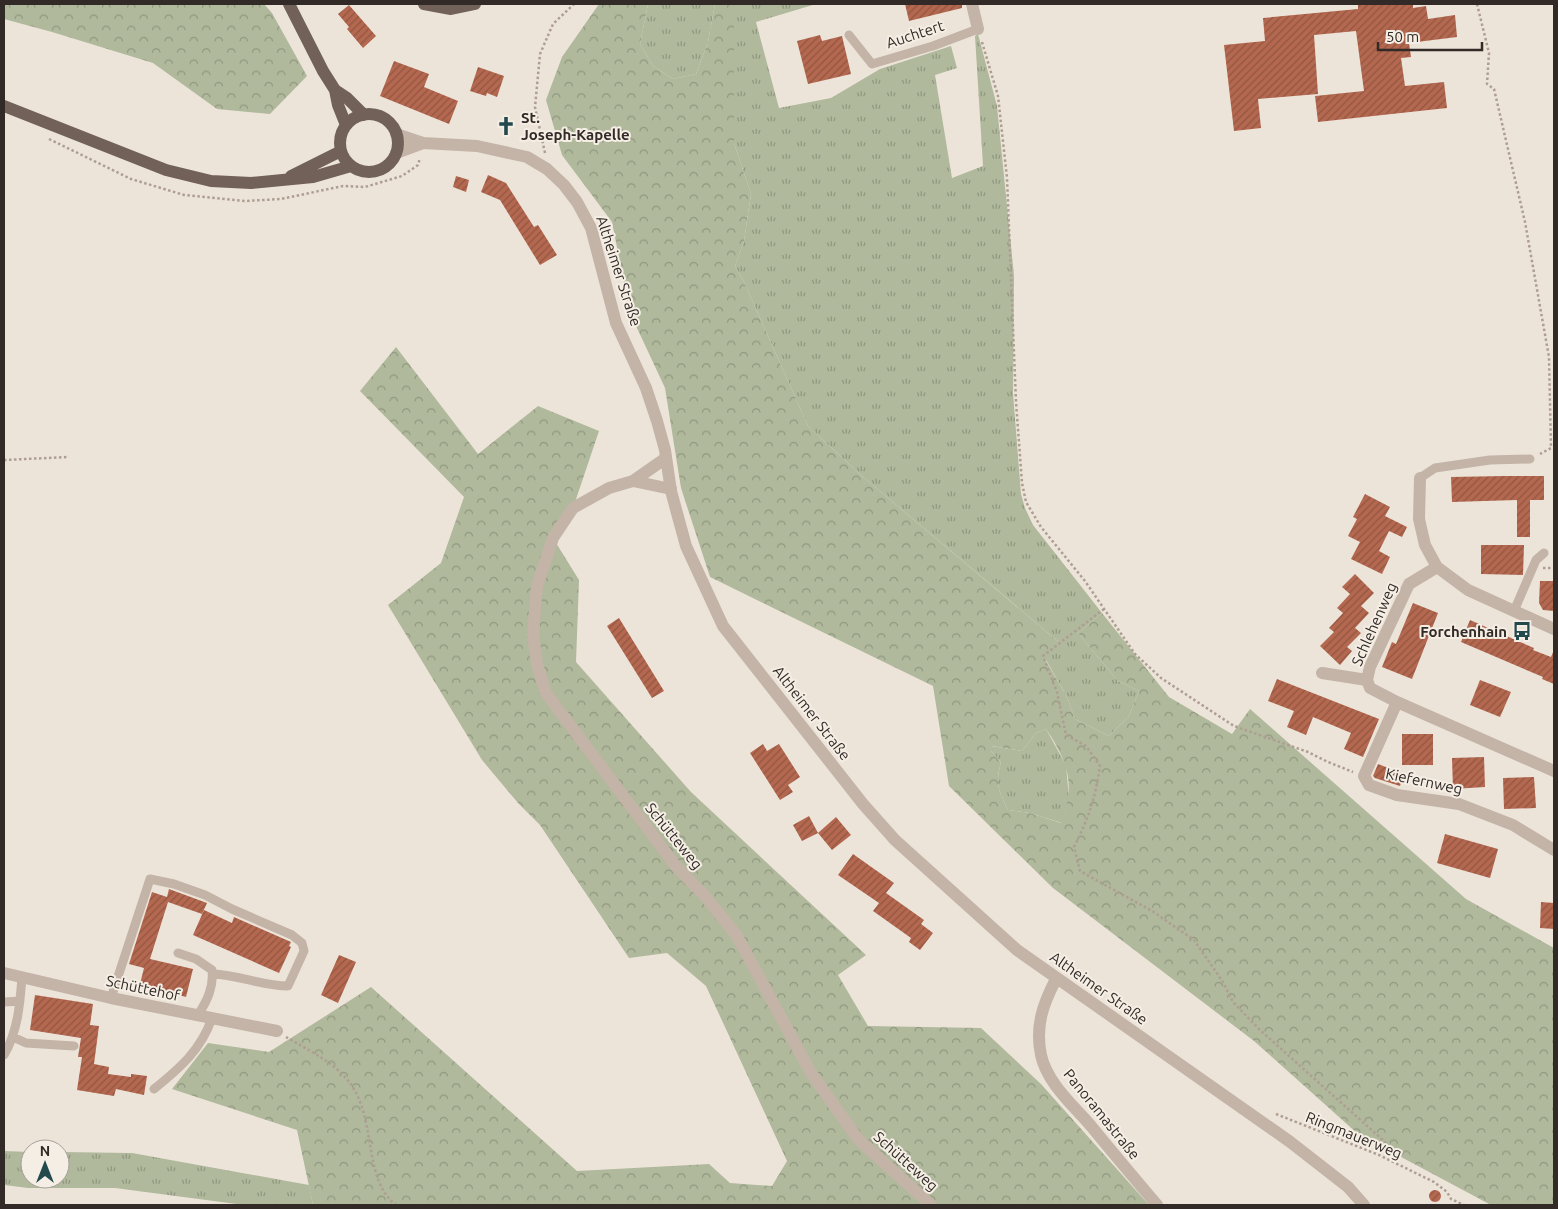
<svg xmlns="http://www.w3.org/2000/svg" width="1558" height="1209" viewBox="0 0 1558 1209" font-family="Ubuntu,sans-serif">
	<defs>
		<pattern id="grass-tufts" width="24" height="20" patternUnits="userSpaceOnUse" patternTransform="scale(1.25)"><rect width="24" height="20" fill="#b0b99c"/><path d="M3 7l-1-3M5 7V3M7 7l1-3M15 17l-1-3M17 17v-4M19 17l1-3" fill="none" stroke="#90977f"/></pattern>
		<pattern id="forest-crowns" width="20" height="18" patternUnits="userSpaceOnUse" patternTransform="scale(1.25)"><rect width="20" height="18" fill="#b0b99c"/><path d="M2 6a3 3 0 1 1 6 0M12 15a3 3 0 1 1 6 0" fill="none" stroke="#90977f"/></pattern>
		<pattern id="building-hatch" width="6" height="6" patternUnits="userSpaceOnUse" patternTransform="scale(1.25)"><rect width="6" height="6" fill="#b46850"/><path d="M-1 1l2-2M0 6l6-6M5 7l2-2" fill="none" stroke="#935642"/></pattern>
	</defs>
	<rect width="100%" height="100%" fill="#ede4d9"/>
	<path fill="url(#grass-tufts)" d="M648 4H715L708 42 696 74 673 79 653 66 640 44Z
		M734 4H816L756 22 779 108 831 98 880 69 951 46 957 68 935 75 952 178 983 166 975 36 978 34 997 106 1014 276 1013 393 1021 494 1025 508 1033 525 1102 613 1078 633 1118 681 1139 691 1129 716 1109 736 1075 719 1067 697 1045 658 1060 643 862 476 808 426 744 282 735 266 744 241 751 194 734 143Z
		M1046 729 1066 765 1069 798 1062 823 1030 813 1008 810C998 789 995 785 1001 762L991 751V746L1022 751 1036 733Z
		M4 1151 30 1152V1179H60V1152L132 1153 309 1185 313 1205H244L115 1188H28L4 1185Z"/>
	<path fill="url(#forest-crowns)" fill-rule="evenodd" d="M4 4H264L272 13 307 76 270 114 217 109 153 63 52 32 4 19Z
		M599 4H648L640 44 653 66 673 79 696 74 708 42 715 4H734V143L751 194 744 241 735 266 744 282 808 426 862 476 1061 644 1045 659 1067 697 1075 719 1109 736 1129 716 1139 691 1118 681 1078 633 1102 613 1169 697 1232 734 1250 709 1466 899 1554 948V1205H1491L1358 1134 1254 1041 1053 888 949 786 933 686 710 577 681 488 665 388 630 313 612 222 562 155 546 100 562 57ZM1046 729C1068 762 1076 784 1061 823L1030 813 1008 810C998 789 995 785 1001 762L991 751 992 746 1022 751 1036 733Z
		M396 347 478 454 538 406 599 431 573 508 553 538 579 580 576 662 691 792 866 955 838 975 868 1026 981 1028 1041 1084 1149 1205H313L297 1130 172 1089 208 1043 269 1052 371 987 577 1171 709 1164 730 1183 772 1186 787 1161 706 986 667 953 629 958 540 825 518 803 482 760 388 605 441 563 464 497 360 391Z"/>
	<path fill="url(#building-hatch)" d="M905 4H962V8L909 21Z
		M1358 4H1413V8L1426 6 1428 19 1455 15 1457 37 1409 43 1411 57 1401 58 1405 86 1444 82 1447 108 1318 122 1315 96 1364 91 1356 31 1314 35 1318 94 1258 99 1261 128 1234 131 1224 45 1265 41 1263 18 1358 9Z
		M349 5 376 36 363 48 347 29 349 27 338 14Z
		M820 35 822 41 842 36 851 74 808 84 797 41Z
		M394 61 429 74 424 87 458 101 449 124 380 96Z
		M478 67 504 76 497 97 487 93 486 96 470 91Z
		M488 175 506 183 534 227 538 225 557 255 540 265 500 200 481 192Z
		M456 176 469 180 466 192 453 187Z
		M1504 476H1544V500H1530V537H1517V500L1452 502 1451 477Z
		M1365 494 1390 507 1385 516 1407 527 1402 537 1389 531 1379 551 1390 557 1382 574 1351 559 1360 542 1348 536 1357 519 1353 517Z
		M1481 545H1524L1523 575 1481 574Z
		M1355 574 1374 593 1361 606 1369 613 1355 628 1361 633 1347 647 1352 651 1340 665 1320 646 1334 632 1329 628 1343 613 1337 608 1350 594 1342 587Z
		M1540 581H1554V611L1543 610 1539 603Z
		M1413 603 1438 613 1412 679 1382 667 1392 642 1396 644Z
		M619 618 664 691 652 698 607 626Z
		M1470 620 1534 648 1533 650 1551 657 1554 650V684L1542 679 1543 677 1461 642Z
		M1277 679 1379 719 1363 757 1344 749 1351 733 1313 717 1306 735 1287 727 1294 711 1268 701Z
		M1480 680 1511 692 1500 717 1470 705Z
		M1402 734H1433V765H1402Z
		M763 744 767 751 779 744 800 777 788 785 793 792 780 800 750 753Z
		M1484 757 1485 787 1453 789 1452 758Z
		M1378 764 1404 774 1400 786 1375 778 1373 776Z
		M1534 777 1536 808 1504 809 1503 778Z
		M809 816 818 833 802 841 793 825Z
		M836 817 851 835 832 850 818 833Z
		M1445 834 1498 849 1490 878 1437 863Z
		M853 854 894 883 886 893 924 920 921 924 933 933 920 950 909 942 911 938 873 911 879 903 838 875Z
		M169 889 207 903 202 914 168 902 150 959 193 969 186 997 140 984 144 968 129 964 152 892 167 897Z
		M1541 902 1554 903V929L1540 928Z
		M204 910 232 923 234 917 291 942 289 946 291 947 279 973 193 935Z
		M339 955 356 962 338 1003 321 995Z
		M35 995 93 1004 90 1025 99 1026 94 1064 109 1067 108 1074 131 1077V1074L147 1076 144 1095 116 1089 114 1096 77 1090 82 1057H78L81 1038 30 1030Z
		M1429 1196a6 6 0 1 1 12 0a6 6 0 1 1-12 0Z"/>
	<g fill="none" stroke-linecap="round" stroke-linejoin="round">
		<path stroke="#ae9e92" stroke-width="2.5" stroke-dasharray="2.5 2.5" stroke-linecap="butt" d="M1477 4 1489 53 1487 84 1494 89 1525 222 1549 357 1551 448 1540 454
			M982 42 998 96 1007 178 1016 402 1022 483 1026 502 1041 527 1085 581 1135 654 1161 678 1234 726 1308 752 1328 762 1353 772
			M49 139 131 179 184 195 245 201 281 199 343 186 365 187 402 176 418 165 420 158
			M545 153 535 107 540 54 553 24 574 4
			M4 460 69 457
			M1543 568H1554
			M1104 609 1043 656 1057 692 1066 735 1086 746 1100 766C1095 799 1089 817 1074 847L1080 871 1152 911 1194 940 1223 982 1233 1002 1260 1030 1385 1142 1379 1155
			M286 1037C311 1052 341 1065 355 1091 375 1126 365 1182 396 1205
			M1276 1114 1379 1155 1434 1182 1447 1192 1451 1199 1464 1205"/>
		<path stroke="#c3b4a7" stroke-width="9" d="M849 35 872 64 933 46 978 29
			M1420 478 1435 468 1490 460 1530 459
			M1514 611 1536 560 1544 553
			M178 953 196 959 212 970C214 987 207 1001 198 1015
			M111 998 150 879 174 884 205 895 232 909 292 935 302 943 304 951 288 986C262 986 239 975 213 974
			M4 1002 20 1001
			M13 1037 26 1043 74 1046
			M4 1055C18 1031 20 1004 22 977
			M154 1089C180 1068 201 1050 212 1018"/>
		<path stroke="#c3b4a7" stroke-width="12" d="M972 4 978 29
			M666 458 633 481 609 488 573 508 553 538 537 586 533 635 537 664 546 693 675 865 705 896 737 936 811 1073 858 1139 931 1205
			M1420 478 1419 519 1425 545 1437 567 1468 590 1554 629
			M633 481 671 489
			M1322 673 1367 680 1370 688 1397 702 1554 771
			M1367 680 1370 667 1409 584 1437 567
			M1397 702 1364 776 1369 785 1397 795 1459 804 1513 825 1554 850
			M4 973 111 998 277 1031
			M1056 979C1043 1004 1035 1026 1041 1055 1047 1083 1073 1105 1091 1126 1113 1153 1135 1179 1157 1205"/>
		<path stroke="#c3b4a7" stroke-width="12" d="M396 134 423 143 477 146 527 157 547 169 564 185 577 202 591 228 616 323 646 388 657 421 665 450 671 491 686 546 723 626 863 804 895 840 1017 950 1289 1141 1348 1187 1364 1205
			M396 153 423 143"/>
		<path stroke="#716159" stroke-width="12" d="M289 4 323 71 335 90 338 105 346 125
			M424 4 451 9 475 4
			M335 90 347 98 364 115
			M4 106 166 170 211 181 251 183 313 177 351 166
			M340 143a29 29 0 1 1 58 0a29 29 0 1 1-58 0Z
			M291 176 341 151"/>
	</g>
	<defs>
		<g id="church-bare" transform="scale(1.5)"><path d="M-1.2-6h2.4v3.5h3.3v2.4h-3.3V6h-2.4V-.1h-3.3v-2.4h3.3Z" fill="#22494c" stroke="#f5eee5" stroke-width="2.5" paint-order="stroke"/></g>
		<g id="bus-bare" transform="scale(1.5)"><path d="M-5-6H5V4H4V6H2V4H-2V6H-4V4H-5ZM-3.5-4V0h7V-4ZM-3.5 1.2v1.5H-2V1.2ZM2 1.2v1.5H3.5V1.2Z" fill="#22494c" stroke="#f5eee5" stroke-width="2.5" paint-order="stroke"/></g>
	</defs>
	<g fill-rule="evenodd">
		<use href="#church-bare" x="506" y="126"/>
		<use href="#bus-bare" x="1522" y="631"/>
	</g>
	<g text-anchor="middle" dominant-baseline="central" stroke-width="4" stroke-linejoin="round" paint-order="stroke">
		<g font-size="15" fill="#312a26" stroke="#f5eee5">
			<text transform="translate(915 34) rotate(-18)">Auchtert</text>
			<text transform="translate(619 271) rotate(72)">Altheimer Straße</text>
			<text transform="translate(1374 624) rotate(-66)">Schlehenweg</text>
			<text transform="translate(812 713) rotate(52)">Altheimer Straße</text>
			<text transform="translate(1424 781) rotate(12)">Kiefernweg</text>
			<text transform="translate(674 836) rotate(51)">Schütteweg</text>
			<text transform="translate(143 988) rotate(12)">Schüttehof</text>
			<text transform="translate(1099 988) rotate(35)">Altheimer Straße</text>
			<text transform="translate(1102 1114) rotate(51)">Panoramastraße</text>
			<text transform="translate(1354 1135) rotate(22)">Ringmauerweg</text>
			<text transform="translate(906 1161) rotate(42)">Schütteweg</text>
		</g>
		<g font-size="15" font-weight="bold" fill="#312a26" stroke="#f5eee5" text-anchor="start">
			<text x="521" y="117">St.<tspan x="521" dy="17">Joseph-Kapelle</tspan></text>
			<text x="1507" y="631" text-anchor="end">Forchenhain</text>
		</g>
	</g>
	<rect width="1558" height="1209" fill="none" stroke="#312a26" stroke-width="10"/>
	<g transform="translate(45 1164)"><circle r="24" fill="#f5eee5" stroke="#a7a099"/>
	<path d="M0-4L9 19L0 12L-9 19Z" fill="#22494c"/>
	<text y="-8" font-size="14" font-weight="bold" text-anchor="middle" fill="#312a26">N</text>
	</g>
	<path d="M1378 42v8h104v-8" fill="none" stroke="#312a26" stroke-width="2.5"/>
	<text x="1386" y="42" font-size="15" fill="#312a26" stroke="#f5eee5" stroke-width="4" paint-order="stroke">50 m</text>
</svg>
